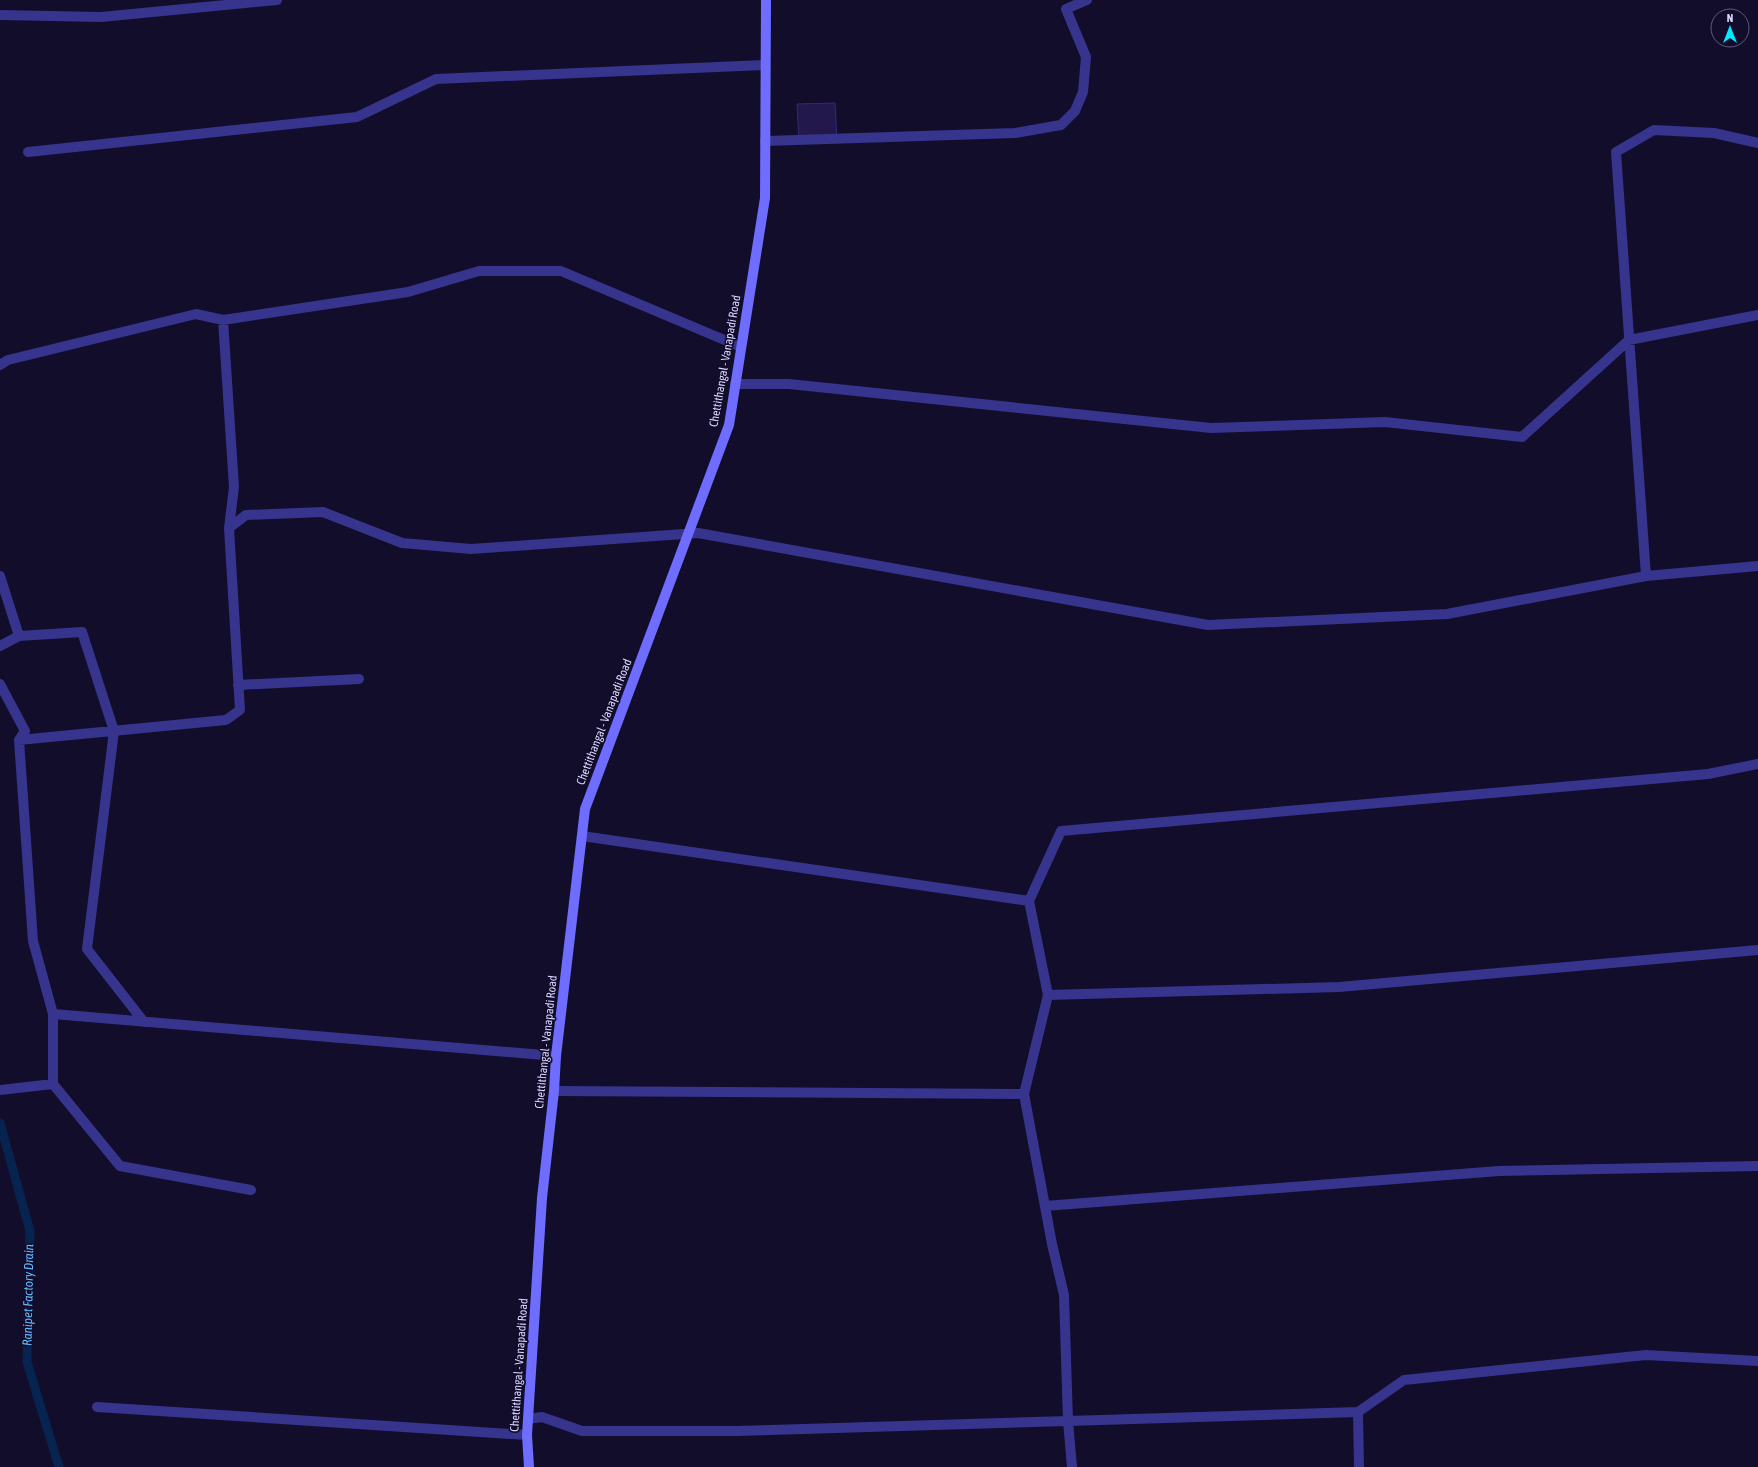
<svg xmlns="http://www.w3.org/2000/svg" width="1758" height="1467" viewBox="0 0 1758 1467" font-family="'Asap Condensed',sans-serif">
	<rect width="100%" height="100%" fill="#120d2a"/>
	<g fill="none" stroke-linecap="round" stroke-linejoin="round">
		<path stroke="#07234f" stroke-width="9" d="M0 1123 30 1231 27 1362 59 1467"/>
	</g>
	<path fill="#22184c" stroke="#37277b" d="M835 103 837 141 799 142 797 104Z"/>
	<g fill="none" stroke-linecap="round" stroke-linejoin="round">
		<path stroke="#36348d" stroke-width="10" d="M0 15 101 17 277 0
			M765 141 1015 133 1061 125 1075 111 1083 92 1086 57 1066 9 1087 0
			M1758 143 1714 133 1654 130 1616 152 1646 576 1758 566
			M28 152 357 117 436 79 765 65
			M223 320 234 487 229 528
			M0 365 8 360 196 314 223 320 408 292 479 271H561L741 347
			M735 384H789L1211 428 1385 422 1522 437 1629 340 1758 315
			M0 576 19 636 0 646
			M19 636 82 632 114 731 87 949 144 1022
			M0 684 25 731 19 740
			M238 685 359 679
			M582 836 1029 901
			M1048 995 1339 987 1758 950
			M53 1014 556 1056
			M53 1084 120 1166 251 1190
			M0 1090 53 1084V1014L33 941 19 740 226 720 240 710 229 528 246 515 323 512 402 543 471 549 698 533 1208 625 1447 614 1646 576
			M554 1091 1024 1094 1052 1244 1064 1295 1068 1421 1358 1412 1359 1467
			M1024 1094 1048 995 1029 901 1061 831 1708 774 1758 764
			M1045 1206 1499 1171 1758 1166
			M97 1407 527 1435
			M1358 1412 1404 1380 1646 1355 1758 1361
			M528 1419 542 1417 582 1431H735L1068 1421 1072 1467"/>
		<path stroke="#6e6dff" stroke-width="10" d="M529 1467 527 1435 542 1198 554 1091 556 1056 585 809 729 425 765 198 766 0"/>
	</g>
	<g text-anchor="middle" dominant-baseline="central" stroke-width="3.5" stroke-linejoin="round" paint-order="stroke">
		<g font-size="12" fill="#dad6ff" stroke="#120d2a">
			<text transform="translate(725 361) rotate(-80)">Chettithangal - Vanapadi Road</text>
			<text transform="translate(604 722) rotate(-69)">Chettithangal - Vanapadi Road</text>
			<text transform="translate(546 1042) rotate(-84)">Chettithangal - Vanapadi Road</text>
			<text transform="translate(519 1365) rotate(-86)">Chettithangal - Vanapadi Road</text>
		</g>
		<g font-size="13" font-style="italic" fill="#64baff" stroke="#120d2a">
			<text transform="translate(28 1295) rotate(-89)">Ranipet Factory Drain</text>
		</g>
	</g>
	<g transform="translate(1730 28)"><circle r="19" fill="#120d2a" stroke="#625d7f"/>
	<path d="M0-3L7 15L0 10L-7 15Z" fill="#02eaff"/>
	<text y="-6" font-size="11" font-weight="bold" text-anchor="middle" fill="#dad6ff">N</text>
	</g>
</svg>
